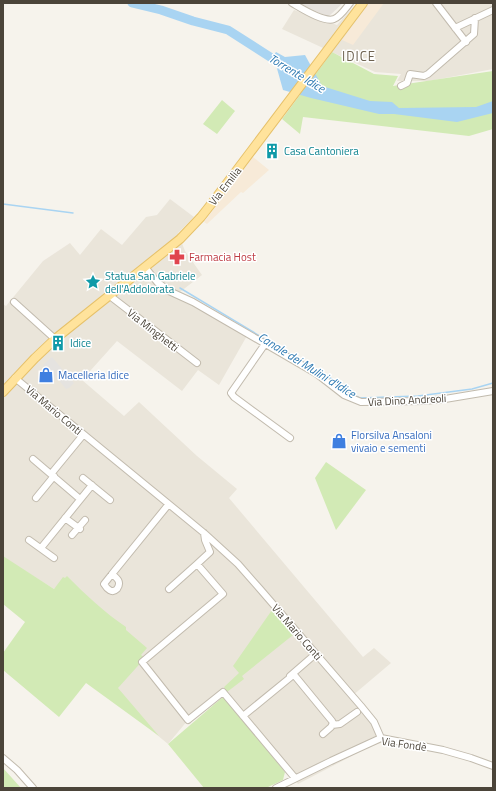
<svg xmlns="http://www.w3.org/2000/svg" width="496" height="791" viewBox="0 0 496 791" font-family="'Titillium Web',sans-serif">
	<rect width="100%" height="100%" fill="#f6f3ec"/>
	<path fill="#eae5da" d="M357 3H493V69L429 81H397L401 74 375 72 282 29 294 10 337 25Z
		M170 199 194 217 178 233 185 251 202 275 176 295 248 334 219 385 198 370 182 391 117 341 82 380 124 416 139 402 197 456 237 489 229 498 363 657 374 648 391 663 352 696 374 722 384 742 371 746 298 784 223 692 188 720 168 744 110 696 121 640 103 612 67 577 54 589 3 557V304L6 306 43 261 70 243 80 255 101 229 122 245 146 217 157 215Z"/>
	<path fill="#f7ead8" d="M369 3H384L353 45 342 40Z
		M253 157 269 170 243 193 241 192 207 224 204 222Z"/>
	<path fill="#e6e2dd" d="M299 3H343L328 17Z"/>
	<path fill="#d2eab5" d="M332 52 374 74 398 76 393 86 493 71V129L469 136 303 117 300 134 282 119Z
		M222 100 235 111 217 134 203 124Z
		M326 462 366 490 336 530 315 478Z
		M3 556 54 589 63 577 65 578 67 576C86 595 104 612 126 627V630L147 648 141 655 145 658 118 688 159 736 86 683 59 717 3 670V653L25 622 3 604Z
		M272 610 293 635 242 676 244 679 227 692 224 687 239 673 233 666Z
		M224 696 285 772 283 780 266 788H204L168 744Z
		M3 768 21 788H3Z"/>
	<path fill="#e5e3e0" d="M52 357 74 383 69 388 66 389 58 379 57 380 43 365Z"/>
	<path fill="#a9d4f2" d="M276 52 285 57 305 55 322 86 370 101 392 102 399 108 476 107 493 101V113L457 122 394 114H379L311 98 283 90 276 65 270 60Z"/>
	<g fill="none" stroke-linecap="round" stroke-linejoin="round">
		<path stroke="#a9d4f2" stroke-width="1.5" d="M3 204 73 213
			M180 288 308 365
			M318 372 332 379 345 391 360 398 418 396 472 389 493 383"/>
		<path stroke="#a9d4f2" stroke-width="9" d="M132 3 161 10 193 21 228 30 281 64"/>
		<g stroke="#c2bbae" stroke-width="8">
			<path id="minor" d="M292 3C301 8 324 23 334 19 340 17 346 8 350 3
				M436 3 466 42
				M455 28 493 10
				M401 86 407 83 410 74 424 76 428 74 474 34 475 18
				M145 267 157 282 169 291 193 302 305 367 317 374 344 395 361 402 423 401 445 399 493 391
				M110 296 197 363
				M14 302 55 339
				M265 344 231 393 234 397 290 438
				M15 378 204 533 238 564 260 589 361 706 374 722 381 738
				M33 459 80 499
				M51 474 83 435
				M83 478 110 500
				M36 498 54 476
				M65 518 80 529
				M204 533 205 540 210 552 197 564 223 594 142 662 188 720 223 692 295 778
				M72 535 85 520
				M29 540 54 558
				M41 548 92 485
				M112 574 168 505
				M112 574C117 578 122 582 117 589 112 594 107 589 104 584Z
				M169 589 197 564
				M290 676 312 657
				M243 716 292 676H295L332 721 333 723 331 727 323 734
				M332 725 340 724 357 712
				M3 758 17 770 33 788
				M276 788 331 761 381 738 443 750 471 758 493 766"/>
		</g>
		<g stroke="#e6c16a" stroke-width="10">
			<path id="major" d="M3 392 35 358 55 339 180 239 201 217 212 203 363 3"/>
		</g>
		<use href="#minor" stroke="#fff" stroke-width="6"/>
		<use href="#major" stroke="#ffe39c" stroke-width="8"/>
	</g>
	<defs>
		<g id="building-bare" transform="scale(1.2)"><path d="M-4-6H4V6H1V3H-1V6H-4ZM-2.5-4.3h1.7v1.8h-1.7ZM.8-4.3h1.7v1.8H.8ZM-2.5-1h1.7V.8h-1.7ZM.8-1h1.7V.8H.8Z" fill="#0f9aa8" stroke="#fff" stroke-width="2.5" paint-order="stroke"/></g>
		<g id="pharmacy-bare" transform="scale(1.2)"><path d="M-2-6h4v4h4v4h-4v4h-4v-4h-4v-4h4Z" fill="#e0444e" stroke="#fff" stroke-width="2.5" paint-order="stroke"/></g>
		<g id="sight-bare" transform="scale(1.2)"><path d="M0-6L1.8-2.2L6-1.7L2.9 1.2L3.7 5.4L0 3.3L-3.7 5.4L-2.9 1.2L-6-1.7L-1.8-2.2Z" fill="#0f9aa8" stroke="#fff" stroke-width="2.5" paint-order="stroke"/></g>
		<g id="shop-bare" transform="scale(1.2)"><path d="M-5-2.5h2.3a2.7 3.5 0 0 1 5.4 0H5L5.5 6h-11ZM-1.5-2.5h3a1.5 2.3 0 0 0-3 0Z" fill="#3f7fe0" stroke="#fff" stroke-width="2.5" paint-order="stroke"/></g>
	</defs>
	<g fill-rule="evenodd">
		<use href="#building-bare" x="272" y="151"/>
		<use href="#pharmacy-bare" x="177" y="257"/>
		<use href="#sight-bare" x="93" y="282"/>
		<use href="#building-bare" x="58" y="343"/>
		<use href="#shop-bare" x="46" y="375"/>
		<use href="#shop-bare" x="339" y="441"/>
	</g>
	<g text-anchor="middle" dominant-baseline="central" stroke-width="3" stroke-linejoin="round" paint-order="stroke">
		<g font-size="11" fill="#0d838f" stroke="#fff" text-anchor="start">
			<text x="284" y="151">Casa Cantoniera</text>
			<text x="105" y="276">Statua San Gabriele<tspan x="105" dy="13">dell'Addolorata</tspan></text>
			<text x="70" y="343">Idice</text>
		</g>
		<g font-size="11" fill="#4b4439" stroke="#fff">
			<text transform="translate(225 186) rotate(-52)">Via Emilia</text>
			<text transform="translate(153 330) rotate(38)">Via Minghetti</text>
			<text transform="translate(407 400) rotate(-3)">Via Dino Andreoli</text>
			<text transform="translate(54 410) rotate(40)">Via Mario Conti</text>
			<text transform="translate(297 632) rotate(49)">Via Mario Conti</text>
			<text transform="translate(404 744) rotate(8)">Via Fondè</text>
		</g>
		<g font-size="11" fill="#be3a42" stroke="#fff" text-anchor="start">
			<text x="189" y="257">Farmacia Host</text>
		</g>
		<g font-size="11" fill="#366cbe" stroke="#fff" text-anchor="start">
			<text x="58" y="375">Macelleria Idice</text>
			<text x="351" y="435">Florsilva Ansaloni<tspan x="351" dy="13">vivaio e sementi</tspan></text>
		</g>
		<g font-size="12" font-style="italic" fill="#2e7ab2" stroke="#fff">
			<text transform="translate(297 73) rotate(31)">Torrente Idice</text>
			<text transform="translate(307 365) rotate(32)">Canale dei Mulini d'Idice</text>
		</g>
		<g font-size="13" letter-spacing="1" fill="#6e6250" stroke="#fff">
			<text x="359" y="56">IDICE</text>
		</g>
	</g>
	<rect width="496" height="791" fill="none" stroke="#4b4439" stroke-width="8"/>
</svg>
